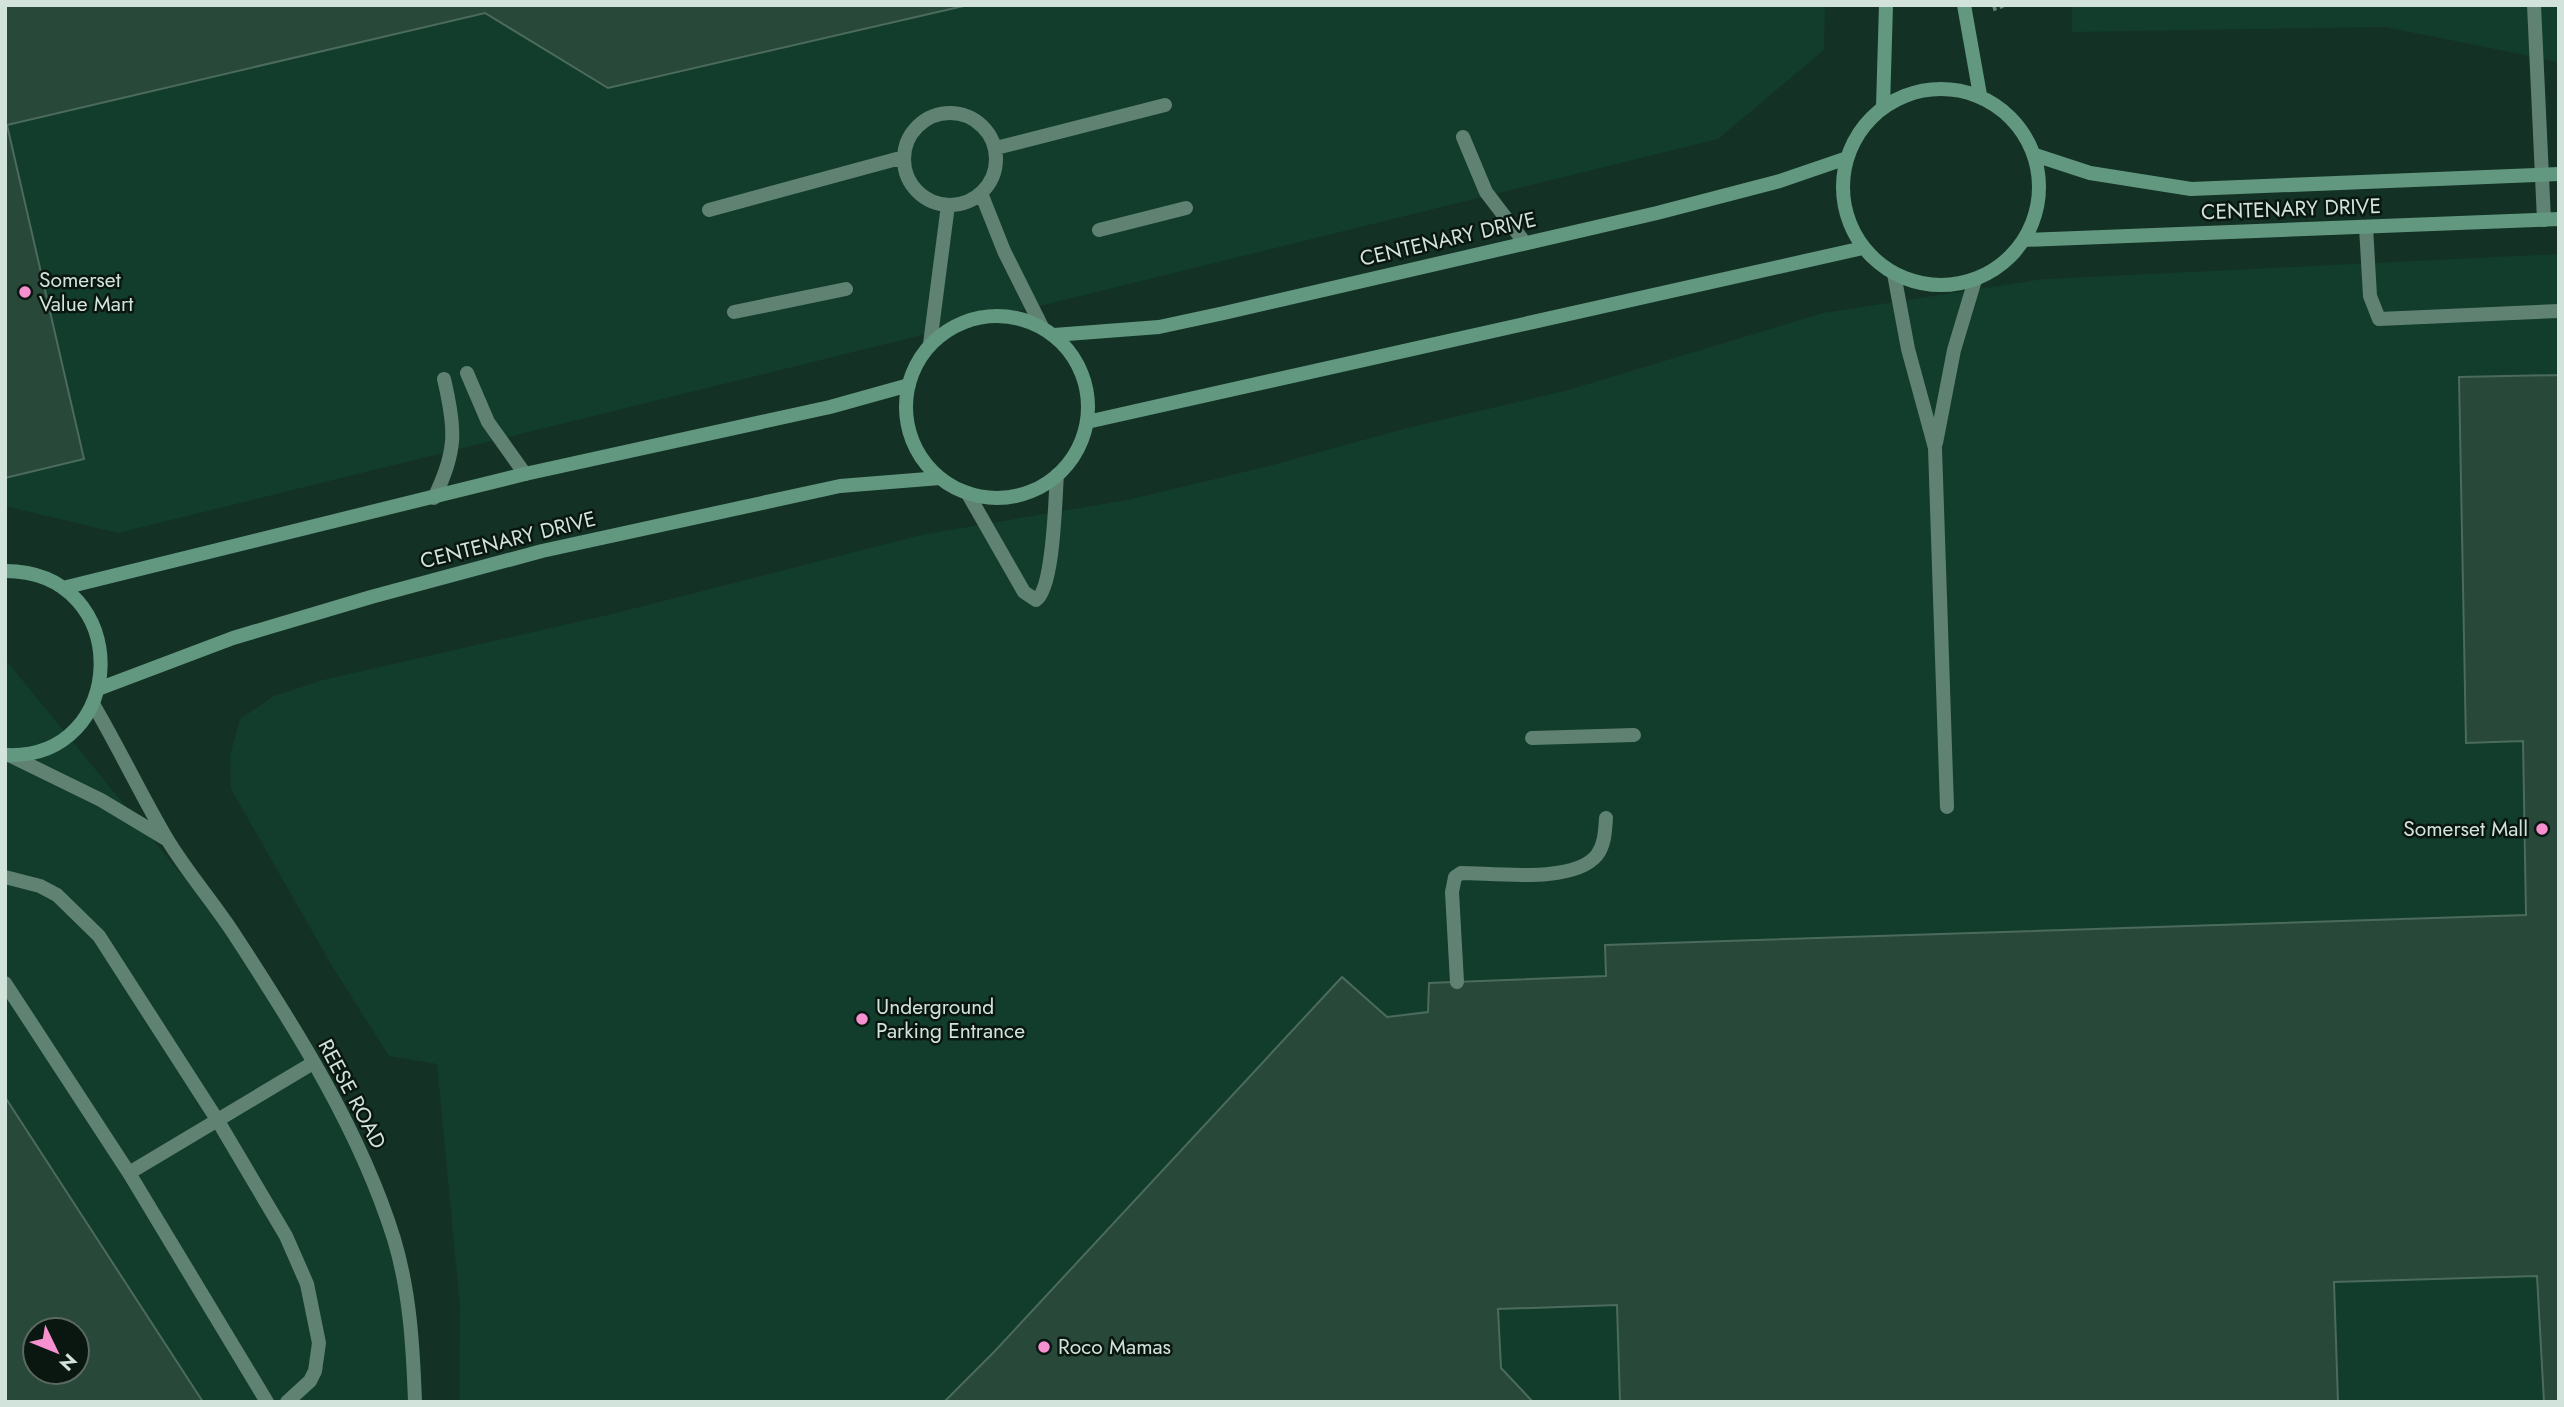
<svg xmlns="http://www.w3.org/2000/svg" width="2564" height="1407" viewBox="0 0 2564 1407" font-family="Jost,sans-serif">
	<rect width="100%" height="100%" fill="#133225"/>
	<path fill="#123c2b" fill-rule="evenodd" d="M5 5H1825L1824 50 1718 139 118 533 5 506Z
		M2072 5H2559V62L2385 27 2072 32Z
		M2559 254V1402H459L460 1306 437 1064 389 1056 332 966 231 789 230 755 240 719 274 696 323 680 616 613 921 535 1127 500 1269 466 1407 428 1568 390 1823 313 2044 279Z
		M5 659 231 935 345 1127 367 1173 403 1290 412 1402H5ZM35 1330H77V1372H35Z"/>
	<path fill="#284839" stroke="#4b6b5c" stroke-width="2" fill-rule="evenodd" d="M5 5H968L608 88 485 13 7 125 84 459 5 478Z
		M2559 375V1402H2544L2537 1276 2334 1282 2338 1402H1620L1617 1305 1498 1309 1501 1368 1533 1402H944L994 1352 1342 977 1387 1017 1428 1012 1429 983 1606 976 1605 945 2526 915 2523 741 2466 743 2459 377Z
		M5 1097 203 1402H5ZM35 1330H77V1372H35Z"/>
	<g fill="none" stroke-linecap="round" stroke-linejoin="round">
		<path stroke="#688176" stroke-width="4.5" stroke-dasharray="3.5 3.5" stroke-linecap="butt" d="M1993 9 2005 5"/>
		<path stroke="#608272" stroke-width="14" d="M904 159a46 46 0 1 1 92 0a46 46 0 1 1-92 0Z
			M1463 137 1486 192 1525 243
			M996 148 1165 105
			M981 193 1004 251 1042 327
			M709 210 904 157
			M2366 227 2370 296 2379 319 2559 311
			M1099 230 1186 208
			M1894 274 1908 349 1935 448 1947 807
			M734 312 846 289
			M930 344 948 205
			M467 373 488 422 525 474
			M1936 443 1954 350 1975 280
			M968 494 1024 592 1036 600C1054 588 1055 499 1057 475
			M434 498C457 451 456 430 444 379
			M1532 738 1634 735
			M5 877 40 886 57 895 99 936 218 1121 286 1236 307 1284 319 1343 315 1371 310 1381 287 1402
			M1457 982 1452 892 1455 877 1461 873C1495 873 1574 884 1597 855 1605 844 1605 831 1606 818
			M5 983 129 1173 267 1402
			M129 1173 313 1063"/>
		<path stroke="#608272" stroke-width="14" d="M2534 5 2544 220
			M93 704C119 748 141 795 167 839 187 872 213 902 234 934 296 1029 360 1130 394 1239 410 1292 413 1347 415 1402
			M9 755 101 800 166 839"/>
		<path stroke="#639880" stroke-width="14" d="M1964 5 1980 95
			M1843 187a98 98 0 1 1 196 0a98 98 0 1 1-196 0Z
			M1883 107 1886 5
			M2035 155 2090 173 2191 189 2559 174
			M2024 240 2559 219
			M906 407a91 91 0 1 1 182 0a91 91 0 1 1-182 0Z
			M1054 335 1159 327 1224 313 1657 213 1780 181 1847 158
			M1087 422 1863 248
			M5 571C135 571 130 761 5 755
			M63 588 525 474 830 407 909 385
			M98 689 233 638 371 597 542 551 840 486 940 478"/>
	</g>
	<g fill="#f790cf" stroke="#0a1711" stroke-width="2.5">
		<circle cx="25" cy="292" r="7"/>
		<circle cx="2542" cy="829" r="7"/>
		<circle cx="862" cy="1019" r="7"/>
		<circle cx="1044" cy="1347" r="7"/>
	</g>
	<g text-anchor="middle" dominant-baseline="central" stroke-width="5" stroke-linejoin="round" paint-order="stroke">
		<g font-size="21" fill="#d1e3da" stroke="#0a1711">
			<text transform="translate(2291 209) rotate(-2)">CENTENARY DRIVE</text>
			<text transform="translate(1448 239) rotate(-13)">CENTENARY DRIVE</text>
			<text transform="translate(508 540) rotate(-14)">CENTENARY DRIVE</text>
			<text transform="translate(352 1094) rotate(62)">REESE ROAD</text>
		</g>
		<g font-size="21" fill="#d1e3da" stroke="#0a1711" text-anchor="start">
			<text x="39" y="280">Somerset<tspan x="39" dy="24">Value Mart</tspan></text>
			<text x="2528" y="829" text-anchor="end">Somerset Mall</text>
			<text x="876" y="1007">Underground<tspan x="876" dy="24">Parking Entrance</tspan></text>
			<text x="1058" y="1347">Roco Mamas</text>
		</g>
	</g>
	<rect width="2564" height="1407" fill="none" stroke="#d1e3da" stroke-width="14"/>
	<g transform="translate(56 1351) rotate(133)"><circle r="33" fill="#0a1711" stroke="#5a6961" stroke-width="2"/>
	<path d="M0-5L12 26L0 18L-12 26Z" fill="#f790cf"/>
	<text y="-10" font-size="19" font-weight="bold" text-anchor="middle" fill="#d1e3da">N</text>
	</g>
</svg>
